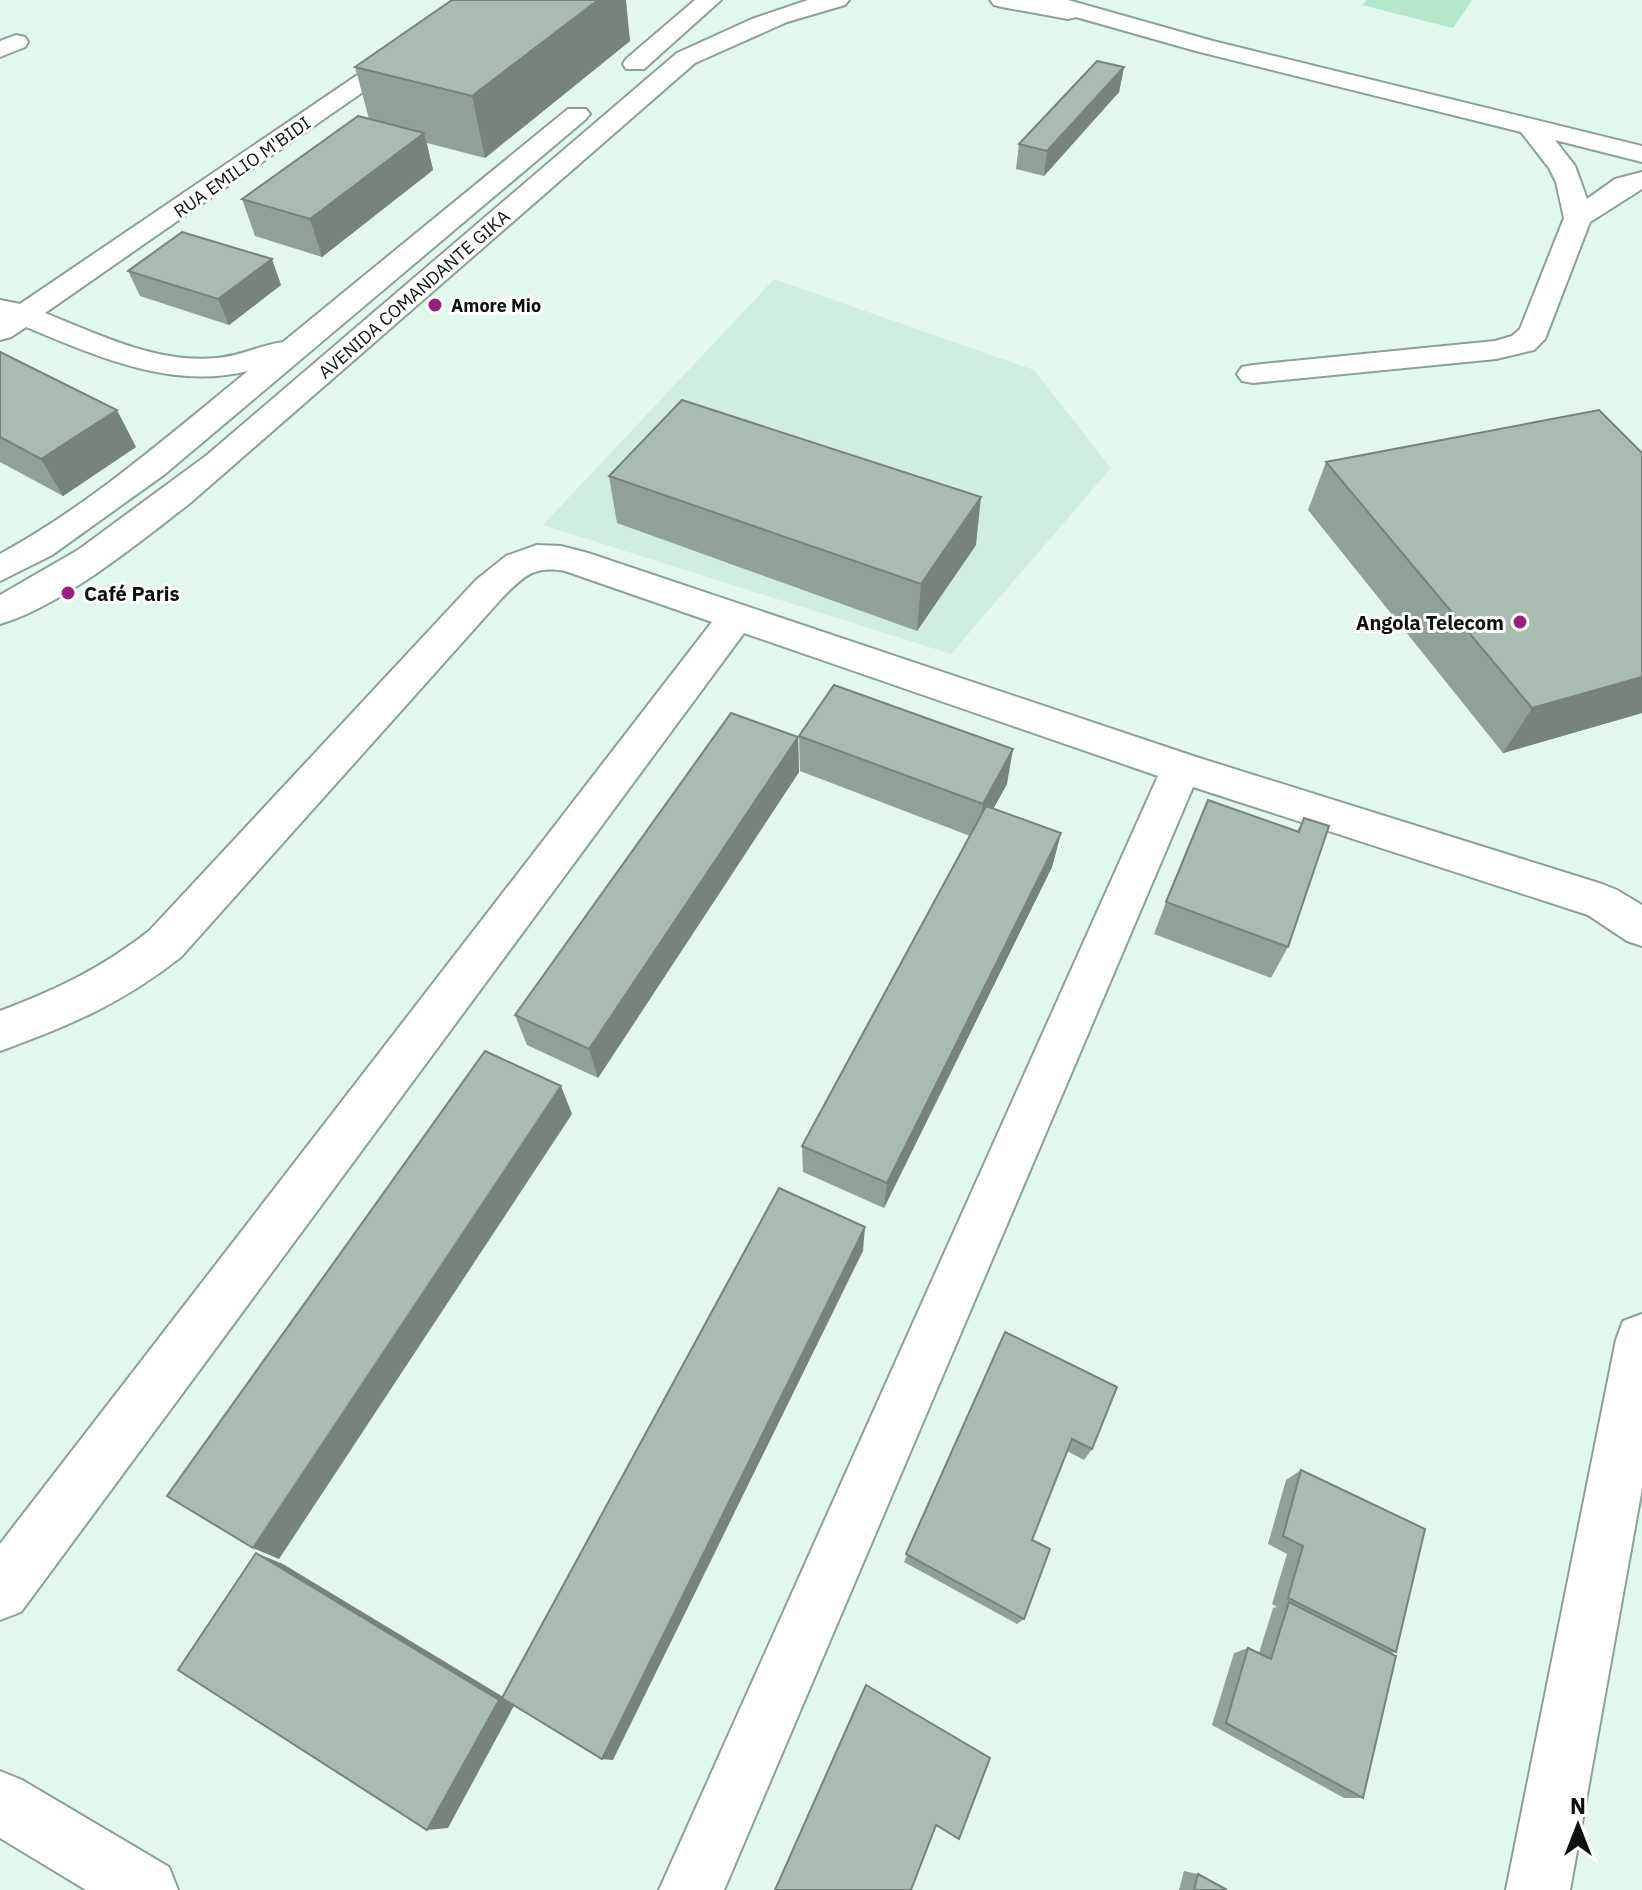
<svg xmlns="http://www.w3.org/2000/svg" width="1642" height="1890" viewBox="0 0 1642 1890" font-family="'IBM Plex Sans',sans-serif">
	<rect width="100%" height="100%" fill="#e2f8ec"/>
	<path fill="#d0eedd" d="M774 279 1034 370 1111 468 951 654 543 525Z"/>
	<path fill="#b4e7cb" d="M1367 0H1472L1453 28 1362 5Z"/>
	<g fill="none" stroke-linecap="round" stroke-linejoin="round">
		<g stroke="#8ca195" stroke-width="4">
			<path id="minor" d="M468 0H495L45 313C100 335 158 364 217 358 240 356 261 345 283 342L568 109H586L590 114 586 119 165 474 52 555 0 581V554C90 505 169 435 248 371 171 390 96 356 26 327L11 337 0 340V300L20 304Z
				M695 0H721L644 69H626L623 64 626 59Z
				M808 0H849L845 5 787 22 695 63 189 504C138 543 62 606 0 624V595L78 550 207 455 677 53 752 19Z
				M990 0H1068L1213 41 1642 146V162L1555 140 1575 166 1587 199 1615 179 1642 172V189L1590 222 1545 339 1534 350 1496 359 1253 383 1242 381 1237 374 1242 367 1253 365 1495 341 1512 336 1520 329 1564 218 1556 182 1549 168 1521 132 1196 51 1076 17 1068 19 1002 7 994 5Z
				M16 35 25 37 28 42 25 47 0 57V41Z
				M537 545 561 546 588 553 1193 756 1602 884 1617 890 1642 905V946L1627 941 1588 915 1193 787 724 1890H659L1158 776 744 633 21 1612 0 1620V1544L712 622 565 571C533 565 523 577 502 598L181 957C121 1004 71 1025 0 1051V1011C58 989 100 969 149 931L476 580 506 556Z
				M1642 1314V1488L1570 1890H1506L1616 1340 1623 1321Z
				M0 1771 22 1780 169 1867 178 1890H86L0 1838Z"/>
		</g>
		<use href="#minor" fill="#fff" fill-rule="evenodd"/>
	</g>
	<path fill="#90a298" d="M630 41 485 158 427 143 433 170 322 257 255 236 242 199 369 119 355 67Z
		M1124 67 1119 92 1044 176 1016 169 1019 144Z
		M128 271 281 285 229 325 140 296Z
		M0 352 136 447 63 496 0 462Z
		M1326 462 1642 713 1503 753 1308 510Z
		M609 476 976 545 917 631 617 523Z
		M799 736 1007 784 993 809 1061 833 1052 867 884 1208 803 1172 802 1146 970 836 800 771Z
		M798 737 799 772 598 1078 527 1045 515 1015Z
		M1304 818 1288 947 1271 978 1154 934 1166 902 1297 831Z
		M1005 1332 1092 1449 1084 1460 1067 1451 1032 1540 1024 1619 1017 1624 904 1562Z
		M1301 1470 1396 1652 1391 1653 1363 1798H1344L1212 1725 1234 1653 1248 1648 1259 1653 1273 1608 1277 1607 1272 1604 1287 1554 1268 1544 1286 1480Z
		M1184 1871 1198 1874 1227 1890H1179Z"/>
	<path fill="#76847c" d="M598 0H626L630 41 485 158 472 96Z
		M1124 67 1119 92 1044 176 1047 151Z
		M424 133 433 170 322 257 310 219Z
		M272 259 281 285 229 325 218 299Z
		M117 410 136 447 63 496 41 459Z
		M981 497 976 545 917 631 921 584Z
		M1642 677V713L1503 753 1532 708Z
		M798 737 799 772 598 1078 589 1049Z
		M1013 749 1007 784 977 838 983 804Z
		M1061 833 1052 867 884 1208 887 1183Z
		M561 1086 572 1114 279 1559 253 1548Z
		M865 1227 863 1251 613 1760 602 1759Z
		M256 1553 283 1564 515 1704 448 1828 427 1830Z"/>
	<path fill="#a8bcb1" stroke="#76847c" stroke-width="2" d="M452 0H598L472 96 355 67Z
		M1097 61 1124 67 1047 151 1019 144Z
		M358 116 424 133 310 219 242 199Z
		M182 232 272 259 218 299 128 271Z
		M0 352 117 410 41 459 0 437Z
		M682 400 981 497 921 584 609 476Z
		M1599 410 1642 453V677L1532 708 1326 462Z
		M834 685 1013 749 983 804 799 736Z
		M731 713 798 737 589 1049 515 1015Z
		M1208 800 1299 832 1304 818 1329 826 1288 947 1166 902Z
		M986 806 1061 833 887 1183 802 1146Z
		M485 1051 561 1086 253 1548 167 1496Z
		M779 1188 865 1227 602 1759 502 1698Z
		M1005 1332 1117 1387 1092 1449 1072 1439 1032 1540 1050 1549 1024 1619 906 1554Z
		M1301 1470 1425 1529 1396 1652 1288 1598 1303 1546 1283 1536Z
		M256 1553 499 1700 427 1830 178 1670Z
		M1289 1602 1396 1656 1363 1798 1226 1723 1248 1648 1271 1659Z
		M866 1685 990 1758 959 1839 936 1825 911 1890H775Z
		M1198 1874 1227 1890H1194Z"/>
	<g fill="#9a217b" stroke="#fff" stroke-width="3">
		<circle cx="435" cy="305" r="8"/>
		<circle cx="68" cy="593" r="8"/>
		<circle cx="1520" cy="622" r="8"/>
	</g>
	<g text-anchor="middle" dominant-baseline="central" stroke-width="6" stroke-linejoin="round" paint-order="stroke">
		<g font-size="18" fill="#0b120e" stroke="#fff">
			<text transform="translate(242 167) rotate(-35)">RUA EMILIO M'BIDI</text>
			<text transform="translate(414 294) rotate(-41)">AVENIDA COMANDANTE GIKA</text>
		</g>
		<g font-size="18" font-weight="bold" fill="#0b120e" stroke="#fff" text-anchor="start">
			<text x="451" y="305">Amore Mio</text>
		</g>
		<g font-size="20" font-weight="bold" fill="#0b120e" stroke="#fff" text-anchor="start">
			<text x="84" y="593">Café Paris</text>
			<text x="1504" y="622" text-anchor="end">Angola Telecom</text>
		</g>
	</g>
	<g transform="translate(1578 1826)" stroke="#ffffff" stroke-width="6" paint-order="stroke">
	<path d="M0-6L14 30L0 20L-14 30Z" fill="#0b120e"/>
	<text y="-12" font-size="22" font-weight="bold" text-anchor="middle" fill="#0b120e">N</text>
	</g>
</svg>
